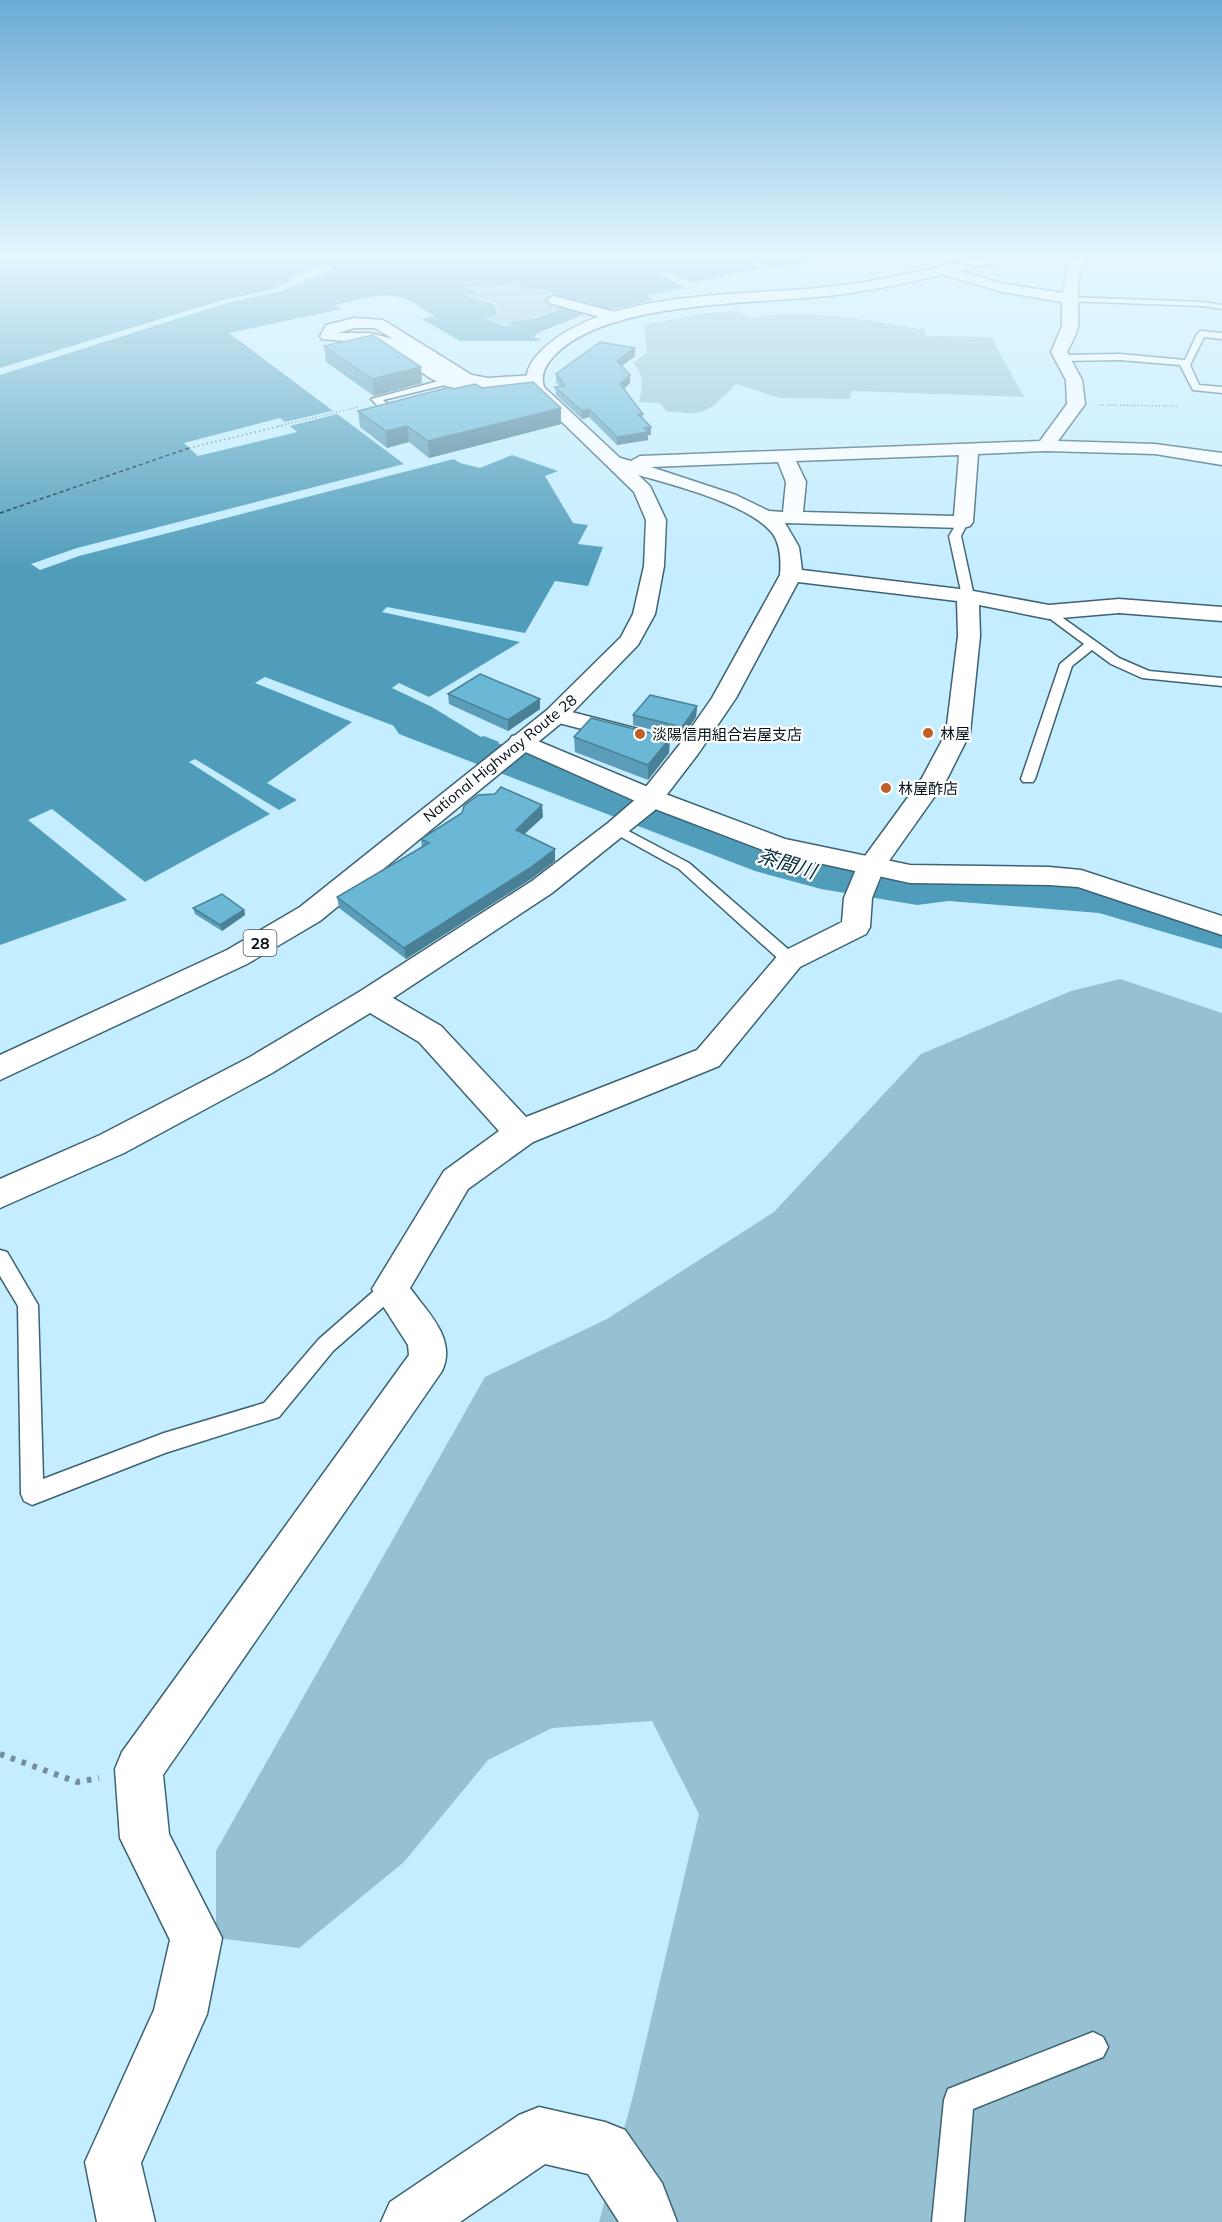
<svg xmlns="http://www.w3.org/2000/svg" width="1222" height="2222" viewBox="0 0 1222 2222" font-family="Mulish,'Noto Sans JP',sans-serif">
	<rect width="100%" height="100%" fill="#c4edff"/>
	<path fill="#95c1d3" d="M506 284H517L521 286 522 290 543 289 554 294 546 295 552 297 546 300 557 307 556 310 531 318 508 322 510 324 504 325 486 318 496 316 498 313 495 303 471 298 467 293 481 292 461 287H504Z
		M736 311 751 319C802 307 873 321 924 330L926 336 991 337 1024 397 852 391 850 399 779 398 736 384C709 411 707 417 666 411L660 403 639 402C643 387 644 374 633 363L647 352 645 325 699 314Z
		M1120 979 1222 1013V2222H599L634 2092 699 1814 652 1721 552 1728 488 1760 404 1862 299 1948 216 1938V1851L485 1377 607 1319 774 1212 921 1054 1071 991Z"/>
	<path fill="#509dbb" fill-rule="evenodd" d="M0 258H823L776 269 759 262 751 264 759 269 692 283 667 272 658 273 686 288 647 295 653 300 610 310 599 308 538 333 534 337 541 339 538 341H460L422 319 434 316C424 310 414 302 404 298 385 291 355 300 336 305L342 309 229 333 404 464 77 548 31 564 40 570 79 556 454 459 460 463 480 468 512 455 558 471 545 476 573 523 588 525 578 544 603 547 588 586 555 581 525 633 387 607 382 612 520 642 429 697 399 683 392 688 432 707 481 737 484 736 499 742 476 760 413 733 265 677 255 683 352 722 267 783 297 800 279 810 195 759 189 762 270 814 145 882 52 809 28 820 127 900 0 945ZM517 283 524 289H544L556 294 547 296 558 300 557 310 536 318 508 322 512 325 504 326 485 318 495 316 497 313 494 304 470 298 466 295 480 292 460 287 503 286 505 284Z"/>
	<path fill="#c4edff" d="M323 265 334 268 279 292 230 302 0 375V368L226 299 271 290 292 281 289 279Z
		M336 410 341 413 290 426 297 432 198 456 184 443 280 418 285 422Z"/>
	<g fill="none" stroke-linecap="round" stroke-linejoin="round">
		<path fill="#509dbb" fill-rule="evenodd" d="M414 712 788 850 838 863 917 875 949 871 1102 882 1222 916V949L1099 913 949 901 917 905 821 889 755 871 399 734 393 725 399 716Z"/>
		<path stroke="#082d3b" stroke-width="1.5" stroke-dasharray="4 3" stroke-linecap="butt" d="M0 513 189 448"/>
		<g stroke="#3d6271" stroke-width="3">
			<path id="service" d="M1069 297 1203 302 1222 305V309L1203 306 1066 301 1065 299Z
				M1201 331 1222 333V339L1204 337 1190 365 1199 385 1222 387V393L1193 390 1180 365 1120 360 1062 361 1058 358 1062 355 1120 354 1185 360 1197 334Z
				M446 379 449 380V384L383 400 395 410 404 407 409 410C394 421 382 411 371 399Z
				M963 519 968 522 961 536 974 596 968 600 962 596 949 536 959 520Z
				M1049 608 1119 658 1149 671 1222 678V686L1142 678 1111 664 1092 650 1072 666 1035 779 1033 782H1023L1021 779 1060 664 1084 644 1045 615V609Z
				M617 825 689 863 796 956 798 960 796 964H784L679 869 612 832 610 829Z
				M0 1250 7 1252 38 1305 43 1479 164 1433 264 1403 319 1339 383 1283 390 1281 397 1283 400 1289 397 1295 333 1351 279 1417 165 1453 32 1505 24 1501 21 1494 18 1306 0 1276Z
				M1093 2032 1103 2037 1108 2047 1103 2057 973 2109 964 2222H932L944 2100 948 2089Z"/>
		</g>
		<g stroke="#3d6271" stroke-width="3">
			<path id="minor" d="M1072 258H1087C1073 276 1080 303 1078 325 1077 334 1071 344 1067 352L1082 380 1085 404 1058 441 1155 444 1222 453V465L1155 454 1045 451 978 454 973 522 970 526 963 528 785 523 799 547 802 570 968 590 1049 605 1119 599 1222 607V621L1119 613 1049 619 979 605 980 636 970 733 947 779 884 868 872 898 870 927 866 934 800 967 719 1066 533 1142 468 1189 410 1288C428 1313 457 1339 442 1371L163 1775 169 1834 222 1938 207 2014 141 2163 155 2222H97L85 2162 154 2010 170 1940 120 1838 115 1769 122 1752 409 1355 408 1345 372 1289 444 1171 499 1131 419 1042 370 1013 272 1073 124 1153 0 1208V1179L100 1135 250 1057 359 992 532 881 608 823 637 798 680 744 712 698 780 575C781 562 781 546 773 534 747 500 652 480 610 467L608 463 610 459 617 457 631 461 640 456 1040 441 1067 404 1066 380 1051 352 1062 326V302L1003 292 937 273 935 270 942 266 1005 284 1063 293 1069 262ZM959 455 954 516 803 512 806 482 796 461ZM778 462 786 482 783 512 769 511 736 495 651 467ZM798 582 957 601 958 636 946 733 922 778 857 867 844 898 842 922 780 953 697 1050 526 1117 441 1026 393 998 552 893 655 810 698 754 736 698Z
				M554 296 623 314 626 317 618 322 549 303 547 300Z
				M354 318 383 320 472 375 488 378 533 375 541 380 533 385 514 386 515 389 513 393 507 394 477 393 450 388 430 378 378 344 322 339 320 336 326 325ZM354 328H375L393 339 370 333H338Z
				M556 708 638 729 641 734 638 739 629 741 547 720 544 715 547 710Z
				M539 2107 605 2122 625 2130 662 2183 677 2222H619L588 2174 545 2164 460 2222H381L390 2202 519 2115Z"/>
		</g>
		<g stroke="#3d6271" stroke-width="3">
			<path id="tertiary" d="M521 734 660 792 785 839 910 865 1049 867 1081 870 1222 916V935L1078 887 1049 885 910 883 768 852 642 804 512 746 509 741 512 736Z"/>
		</g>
		<g stroke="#3d6271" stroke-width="3">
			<path id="trunk" d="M980 258H1006L999 262C947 273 896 287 843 294 766 305 610 298 555 355 546 364 540 374 544 387L650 486 666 520 664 566 655 614 638 645 565 720 320 921 247 964 0 1080V1055L227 950 300 907 547 710 621 637 633 614 644 566 646 520 634 492 528 389C523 375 530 362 540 352 604 287 750 297 837 286 885 280 932 268 980 258Z"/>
		</g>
		<path stroke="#718e9b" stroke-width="1.5" stroke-dasharray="1.5 2" stroke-linecap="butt" d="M1099 405 1177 406
			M278 426 359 407"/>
		<path stroke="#718e9b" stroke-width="2" stroke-dasharray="1.5 3" stroke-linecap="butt" d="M189 448 285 425"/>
		<path stroke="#718e9b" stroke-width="6" stroke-dasharray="4.5 7" stroke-linecap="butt" d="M0 1754 77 1782 99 1778"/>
		<use href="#service" fill="#fff" fill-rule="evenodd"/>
		<use href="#minor" fill="#fff" fill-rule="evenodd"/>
		<use href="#tertiary" fill="#fff" fill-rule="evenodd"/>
		<use href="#trunk" fill="#fff" fill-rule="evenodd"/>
	</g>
	<path fill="#5b9db8" d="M324 346 422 383 374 396 326 362Z
		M635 356 622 366 630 375V383L624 389 643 414V418L651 427V435H648V440L617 445 589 417 582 419 556 395 555 387 559 386 556 382V374Z
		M482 388 561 424 429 458 409 442 387 448 360 427 358 411 453 389Z
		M448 694 540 699V709L508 731 449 704Z
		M697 706 696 717 682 737 633 725V715Z
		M574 737 670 738 669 753 648 780 575 752Z
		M543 817 524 834 555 861 531 879 406 959 339 908 337 897 422 847 421 839Z
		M193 908 244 910 245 915 222 931 195 914Z"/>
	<path fill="#4a8096" d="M635 348V356L617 369V361Z
		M421 367 422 383 374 396 372 379Z
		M630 375V383L620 392V384Z
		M561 408V424L429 458 428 441Z
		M589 409V417L582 419V411Z
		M407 426 409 442 387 448 386 431Z
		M651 427V435H648V440L617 445V437L644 428Z
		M540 699V709L508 731V720Z
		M697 706 696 717 682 737V727Z
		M670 738 669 753 648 780V765Z
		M542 805 543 817 517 841 516 830Z
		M555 849V861L531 879 406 959 404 948Z
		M244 910 245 915 222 931 220 925Z"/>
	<path fill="#6ab7d6" stroke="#4a8096" stroke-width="1.5" d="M373 335 421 367 372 379 324 346Z
		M600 342 635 348 617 361 630 375 620 384 643 414H638L651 427 644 428 648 432 617 437 589 409 582 411 555 387 565 386 556 374Z
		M533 382 561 408 428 441 407 426 386 431 358 411 450 387 453 389 475 384 482 388Z
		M480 674 540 699 508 720 448 694Z
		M650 695 697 706 682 727 633 715Z
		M591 718 670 738 648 765 574 737Z
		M501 787 542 805 516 830 555 849 530 868 404 948 337 897 429 843 421 839 462 813 464 806 478 795 495 794Z
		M222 894 244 910 220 925 193 908Z"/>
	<linearGradient id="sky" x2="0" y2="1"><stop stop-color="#6babd6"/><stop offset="0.45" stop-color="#e4f7ff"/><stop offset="1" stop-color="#e4f7ff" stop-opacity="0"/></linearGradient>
	<rect width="1222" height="569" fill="url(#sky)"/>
	<g fill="#c25e28" stroke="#fff" stroke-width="2">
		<circle cx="928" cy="733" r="6"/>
		<circle cx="640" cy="734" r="6"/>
		<circle cx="886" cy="788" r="6"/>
	</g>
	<g text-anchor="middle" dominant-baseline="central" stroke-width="4.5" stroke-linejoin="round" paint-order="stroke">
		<g font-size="15" fill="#031016" stroke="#fff" text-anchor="start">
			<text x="940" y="733">林屋</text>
			<text x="652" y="734">淡陽信用組合岩屋支店</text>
			<text x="898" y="788">林屋酢店</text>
		</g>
		<g font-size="15" fill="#031016" stroke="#fff">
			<text transform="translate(500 758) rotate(-39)">National Highway Route 28</text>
		</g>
		<rect fill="#fff" stroke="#4f585c" stroke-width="1.5" x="243.5" y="930" width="33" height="26" rx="4.5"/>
		<g font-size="16" font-weight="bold" fill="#031016">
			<text x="260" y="943">28</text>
		</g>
		<g font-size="20" font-style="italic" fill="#082d3b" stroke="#fff">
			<text transform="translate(787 863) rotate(17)">茶間川</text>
		</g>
	</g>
</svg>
